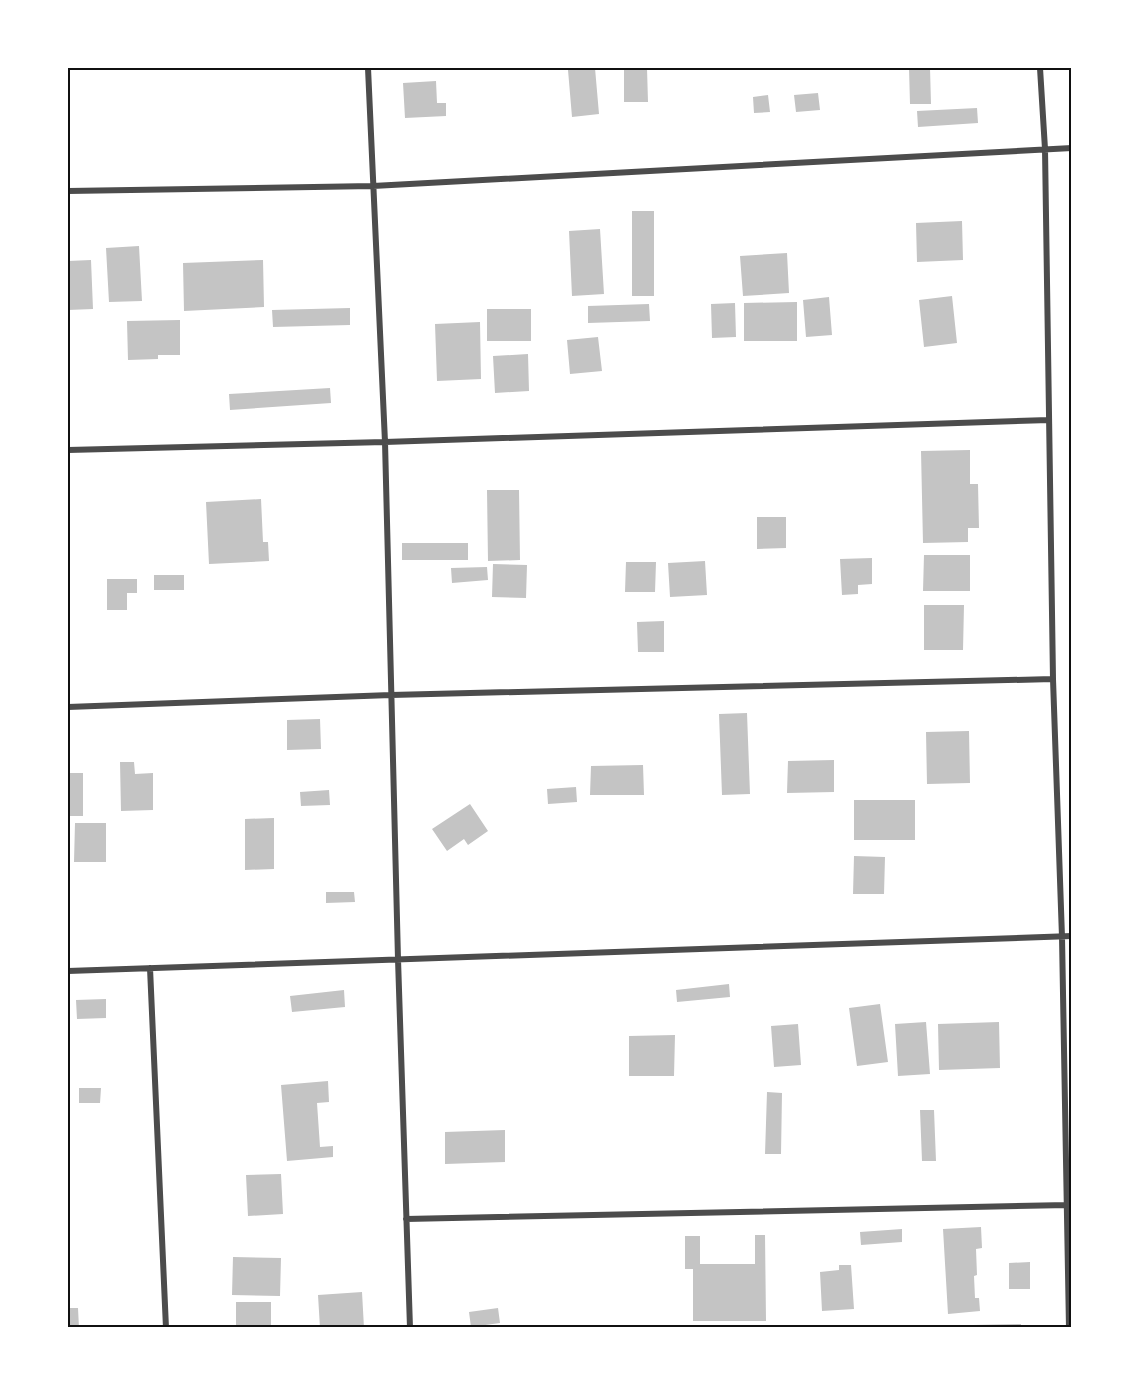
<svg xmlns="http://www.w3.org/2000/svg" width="1139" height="1395" viewBox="0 0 1139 1395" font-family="'Golos Text',sans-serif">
	<rect width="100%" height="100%" fill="#fff"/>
	<path fill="#c4c4c4" d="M595 68 599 114 572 117 568 70Z
		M624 68H647L648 102H624Z
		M909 68H930L931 104H910Z
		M436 81 437 103H446V116L405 118 403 83Z
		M818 93 820 110 796 112 794 95Z
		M768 95 770 112 754 113 753 97Z
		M977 108 978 123 918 127 917 111Z
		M632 211H654V296H632Z
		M962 221 963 260 917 262 916 223Z
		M600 229 604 294 572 296 569 231Z
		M139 246 142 301 109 302 106 248Z
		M787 253 789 293 743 296 740 256Z
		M91 260 93 309 68 310V261Z
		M263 260 264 307 184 311 183 263Z
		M952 296 957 343 924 347 919 300Z
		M829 297 832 335 806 337 803 300Z
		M797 302V341H744V303Z
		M735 303 736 337 712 338 711 304Z
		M649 304 650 321 588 323V306Z
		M350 308V325L273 327 272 310Z
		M487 309H531V341H487Z
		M180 320V355H158V359L128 360 127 321Z
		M480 322 481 379 437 381 435 324Z
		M598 337 602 371 570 374 567 340Z
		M528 354 529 391 495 393 493 356Z
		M330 388 331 403 230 410 229 394Z
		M970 450V484H978L979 528H968V542L923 543 921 451Z
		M487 490H519L520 560 488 561Z
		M261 499 263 542H268L269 561 209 564 206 502Z
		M757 517H786V548L757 549Z
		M402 543H468V560H402Z
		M924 555H970V591H923Z
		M872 558V584L858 585V594L842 595 840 559Z
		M705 561 707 595 670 597 668 563Z
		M626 562H656L655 592H625Z
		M493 564 527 565 526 598 492 597Z
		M487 567 488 580 452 583 451 568Z
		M154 575H184V590H154Z
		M107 579H137V593H127V610H107Z
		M924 605H964L963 650H924Z
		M664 621V652H638L637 622Z
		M747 713 750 794 722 795 719 714Z
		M320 719 321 749 287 750V720Z
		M969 731 970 783 927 784 926 732Z
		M834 760V792L787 793 788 761Z
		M120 762H134L135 774 153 773V810L121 811Z
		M643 765 644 795H590L591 766Z
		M68 773H83V816H68Z
		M576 787 577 802 548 804 547 789Z
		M329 790 330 805 301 806 300 792Z
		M854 800H915V840H854Z
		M470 804 488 831 468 845 464 839 447 851 432 829Z
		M274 818V869L245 870V819Z
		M75 823H106V862H74Z
		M854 856 885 857 884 894H853Z
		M326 892H354L355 902 326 903Z
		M729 984 730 997 677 1002 676 990Z
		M344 990 345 1007 292 1012 290 996Z
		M106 999V1018L77 1019 76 1000Z
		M880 1004 888 1062 857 1066 849 1008Z
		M926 1022 930 1074 898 1076 895 1024Z
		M999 1022 1000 1068 939 1070 938 1024Z
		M798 1024 801 1065 774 1067 771 1026Z
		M675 1035 674 1076H629V1036Z
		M328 1081 329 1102 317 1103 320 1147 333 1146V1157L287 1161 281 1085Z
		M79 1088H101L100 1103H79Z
		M767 1092 782 1093 781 1154H765Z
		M920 1110H934L936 1161H922Z
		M505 1130V1162L445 1164V1132Z
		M281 1174 283 1214 248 1216 246 1175Z
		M981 1227 982 1248 976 1249 977 1275 974 1276 975 1298H979L980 1311 948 1314 943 1229Z
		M902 1229V1242L861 1245 860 1232Z
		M755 1235H765L766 1321H693V1269H685V1236H700V1264H755Z
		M233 1257 281 1258 280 1296 232 1295Z
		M1030 1262V1289H1009V1263Z
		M839 1265H851L854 1309 822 1311 820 1272 839 1270Z
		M362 1292 364 1328H320L318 1295Z
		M236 1302H271V1328H236Z
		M68 1308H78L79 1328H68Z
		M498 1308 500 1323 471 1327 469 1312Z
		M1021 1324V1328H973V1325Z
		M853 1325V1328H837V1326Z"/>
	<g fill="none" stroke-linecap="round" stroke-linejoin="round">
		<path stroke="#4c4c4c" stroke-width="6" d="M368 68 385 442 398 959 410 1328
			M1040 68 1045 149 1053 679 1062 937 1069 1328
			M68 191 373 186 1072 148
			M68 450 385 442 1049 420
			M68 707 391 695 1053 679
			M150 968 166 1328
			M68 971 1072 936
			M406 1219 1068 1205"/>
	</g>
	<rect width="1139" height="1395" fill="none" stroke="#ffffff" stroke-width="138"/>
	<rect x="69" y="69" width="1001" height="1257" fill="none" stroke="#111" stroke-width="2"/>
</svg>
